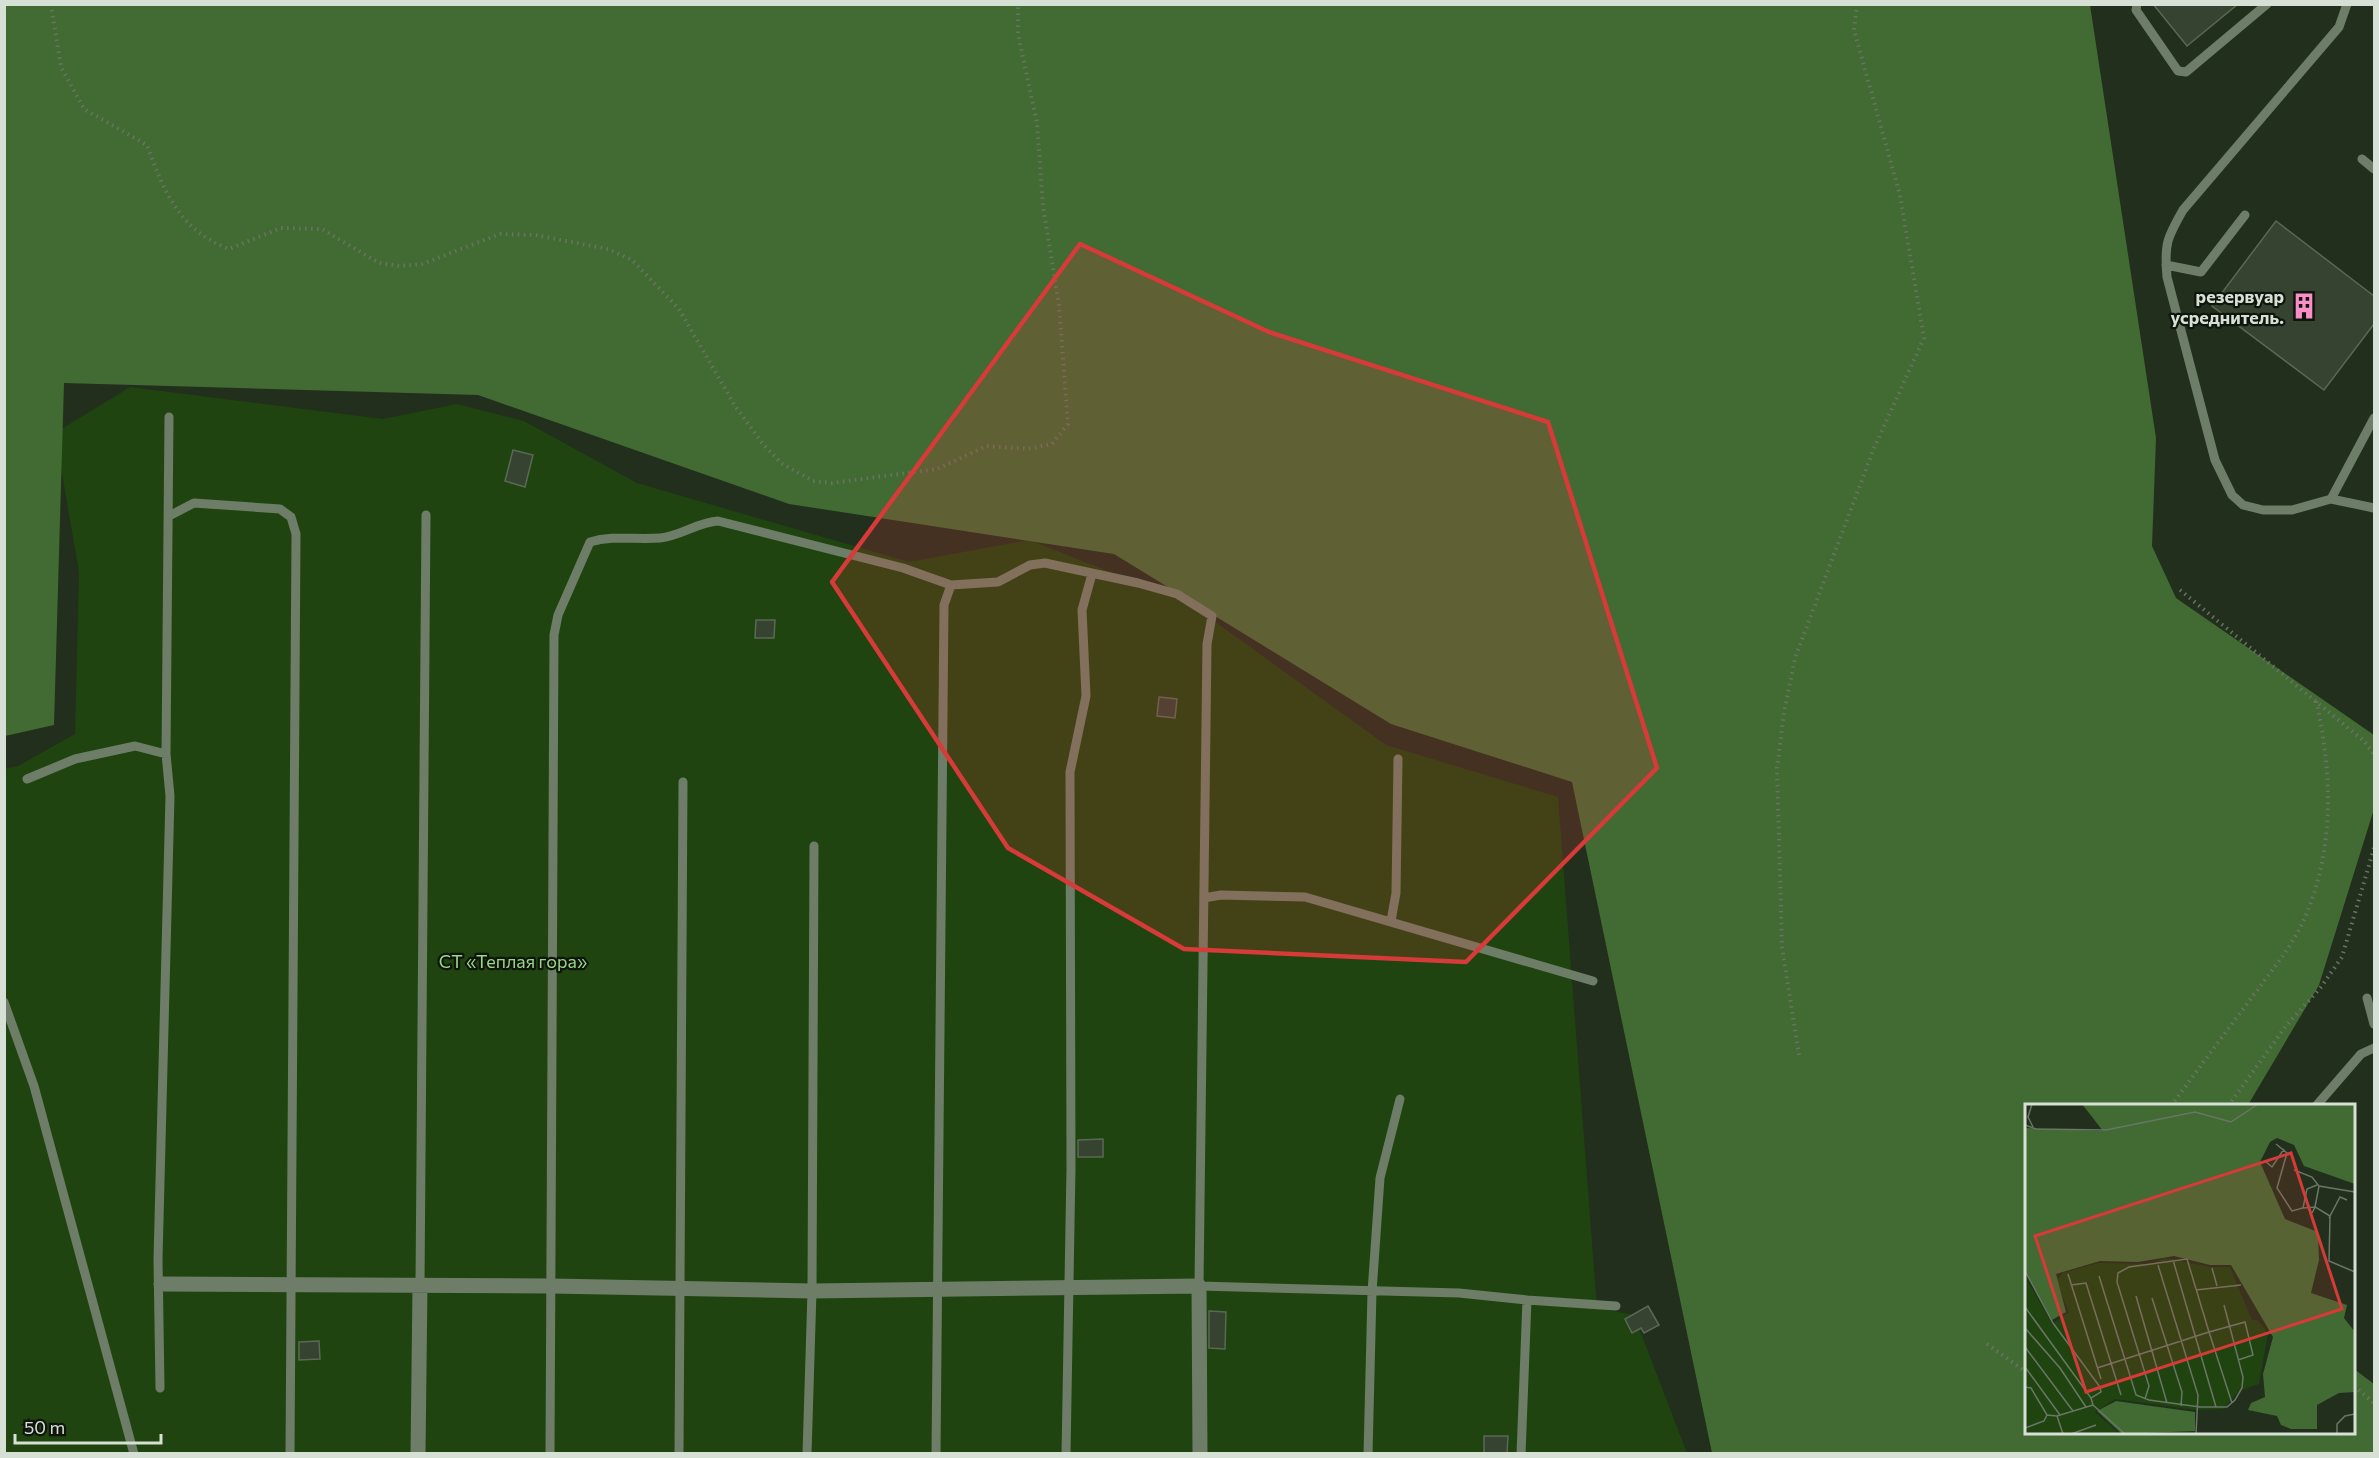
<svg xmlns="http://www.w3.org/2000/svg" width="2379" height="1458" viewBox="0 0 2379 1458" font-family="Commissioner,sans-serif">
	<rect width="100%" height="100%" fill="#212f1c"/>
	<path fill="#1f4410" d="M130 387 383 419 457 404 524 421 637 483 909 562 1029 540 1189 603 1386 745 1558 797 1597 1308 1634 1315 1687 1453H5L4 769 18 766 75 734 79 572 55 433Z"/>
	<path fill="#426a33" d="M4 5H2090L2156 438 2152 546 2176 598 2374 735V809L2319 985 2248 1105 2026 1106V1432H2354V1369L2374 1384V1453H1712L1572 782 1391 724 1114 554 789 504 478 395 64 383 54 725 5 736Z"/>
	<path fill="#354330" stroke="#596954" stroke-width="1.5" d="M2153 4H2238L2187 46Z
		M2276 221 2374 296V324L2324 390 2212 306Z
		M513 450 533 455 525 487 505 481Z
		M756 620H775L774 638H755Z
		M1159 697 1177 699 1175 718 1157 716Z
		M1103 1139V1157H1078V1140Z
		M1648 1306 1659 1325 1644 1333 1641 1328 1632 1333 1625 1319Z
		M1209 1311 1226 1312 1225 1349 1209 1348Z
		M319 1341 320 1359 299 1360V1342Z
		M1484 1436H1508L1507 1454H1484Z"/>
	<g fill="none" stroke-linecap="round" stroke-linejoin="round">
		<path stroke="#687463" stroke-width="4" stroke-dasharray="1.5 4.5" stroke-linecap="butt" d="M51 4 61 67 84 109 147 145C164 192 180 231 229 249L281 228 322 229 379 263 400 266 422 264 500 234 535 235 608 249 632 260 679 309 735 406 763 444 781 463 813 481 832 483 937 469 987 446 1028 449 1052 444 1068 424 1059 305 1043 206 1037 123 1018 34V4
			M2180 590 2364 741 2374 754
			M1799 1055 1782 947 1777 768 1784 713 1795 658 1874 448 1924 338 1900 195 1854 30 1857 4
			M2171 1106C2199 1068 2227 1030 2256 992 2274 967 2294 944 2306 915 2335 846 2332 771 2316 700
			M2228 1106 2286 1026 2321 987 2342 957 2374 848
			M1987 1344 2026 1372
			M2354 1386 2374 1403"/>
		<path stroke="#6d7d67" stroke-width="9" d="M2137 4 2136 10 2178 71 2186 72 2267 4
			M2347 4 2339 27 2183 210C2167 238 2164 244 2167 277L2215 460 2232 495 2243 505 2263 510H2292L2331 499 2374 418
			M2362 159 2374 169
			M2166 265 2201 272 2245 215
			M2331 499 2374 508
			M169 516 194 503 280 509 291 517 296 534 290 1454
			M27 779 75 759 135 746 166 754
			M1204 898 1221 895 1305 897 1593 981
			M1391 921 1396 893 1398 759
			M2367 998 2374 1024
			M4 1002 34 1086 134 1454
			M2316 1106 2361 1054 2374 1048
			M420 1285 426 515
			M1527 1300 1616 1306
			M160 1388 158 1259 170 796 166 754 169 417
			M550 1454 554 635 558 615 590 542C613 535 636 540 660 538 681 536 698 522 718 521L903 568 951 585 998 582 1030 565 1045 563 1138 583 1177 594 1212 616 1207 644 1199 1286 1459 1293 1527 1300 1521 1454
			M679 1454 683 782
			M807 1454 812 1291 814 846
			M936 1454 944 605 951 585
			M1066 1454 1071 1168 1070 772 1086 696 1082 610 1092 574
			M1368 1454 1372 1292 1380 1178 1400 1099"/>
		<path stroke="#6d7d67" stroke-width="15" d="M161 1284 551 1286 812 1291 1199 1286 1200 1454
			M418 1454 420 1285"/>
	</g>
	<path fill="#d63a39" fill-opacity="0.2" stroke="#d63a39" stroke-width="4.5" stroke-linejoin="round" d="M1080 244 1269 332 1548 422 1657 768 1466 962 1184 949 1008 848 832 582Z"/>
	<defs>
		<g id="building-bare" transform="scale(2.07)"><path d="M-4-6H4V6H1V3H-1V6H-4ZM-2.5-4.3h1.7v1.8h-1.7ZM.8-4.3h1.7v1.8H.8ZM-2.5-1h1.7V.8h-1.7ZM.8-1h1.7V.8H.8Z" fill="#fa8fc8" stroke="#0f150d" stroke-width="2.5" paint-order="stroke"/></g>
	</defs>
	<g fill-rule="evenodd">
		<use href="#building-bare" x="2304" y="306"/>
	</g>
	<g text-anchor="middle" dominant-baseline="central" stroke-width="4.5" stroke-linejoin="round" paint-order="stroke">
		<g font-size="18" font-weight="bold" fill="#d7e0d4" stroke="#0f150d" text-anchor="end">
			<text x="2284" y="296">резервуар<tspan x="2284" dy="21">усреднитель.</tspan></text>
		</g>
		<g font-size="18" fill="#9bd686" stroke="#0f150d">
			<text x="513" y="961">СТ «Теплая гора»</text>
		</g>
	</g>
	<g transform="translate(2025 1104)">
		<rect width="330" height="330" fill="#212f1c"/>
		<path d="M140 154 185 163H205L227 216H232L243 229 234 280 214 287 198 305 171 306 90 295 70 308 95 330H0V172L27 220 44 208 31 176 38 169 73 159 127 160Z" fill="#1f4410"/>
		<path d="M57 0H330V80L279 62 269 41 252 34 245 38 235 58 260 115 293 128 294 156 286 189 322 201 319 214 330 228V288L314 289 292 301V325H266L256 321 252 312 223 306 226 299 240 293 238 270 248 233 206 161H185L149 152 113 158 75 157 31 170 41 208 27 216 0 168V24L78 27ZM91 297 170 308V327L97 330 72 307Z" fill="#426a33"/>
		<path fill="none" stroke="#6a7666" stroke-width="1.5" d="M7 0 3 13 8 23M0 21 11 25 81 26 170 8 206 18 233 0M251 40 262 49 252 84 267 107 278 104 282 85 292 81M240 57 247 63 259 45M269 66 287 73 294 82 330 88M294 82 290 103 305 112 304 157 330 168M278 104 290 103 287 109M304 114 315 93 322 96M148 156 191 303M133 161 173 291 171 330M187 164 192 182M0 167 28 219 75 283 76 288 66 294 68 301M43 170 76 275M74 172 111 291 124 296 175 303H202L210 296 217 284 218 273 199 201M46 181 61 179 96 291M171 186 216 181M111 192 142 299M127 194 157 288 156 302M0 203 66 294M0 224 35 264 61 303M0 243 48 307M0 263 35 311M72 264 184 228 207 299M0 283 6 284 22 311 32 312 68 301M120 295 124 282 92 178 93 169 104 163 162 155 184 228 220 218 228 251 213 256M68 301 100 330M32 312 38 330M0 324 19 317 22 311M46 330 71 321M236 330H255M312 330V320L320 312 330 310"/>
		<path fill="#d63a39" fill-opacity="0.15" stroke="#d63a39" stroke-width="3" d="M266 49 317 205 61 288 10 132Z"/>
		<rect width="330" height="330" fill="none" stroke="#d7e0d4" stroke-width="3"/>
	</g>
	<rect width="2379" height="1458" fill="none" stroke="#d7e0d4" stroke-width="12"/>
	<path d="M15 1434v9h146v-9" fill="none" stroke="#d7e0d4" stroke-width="3"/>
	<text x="24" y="1434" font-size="18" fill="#d7e0d4" stroke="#0f150d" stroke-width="4.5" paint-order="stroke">50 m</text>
</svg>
